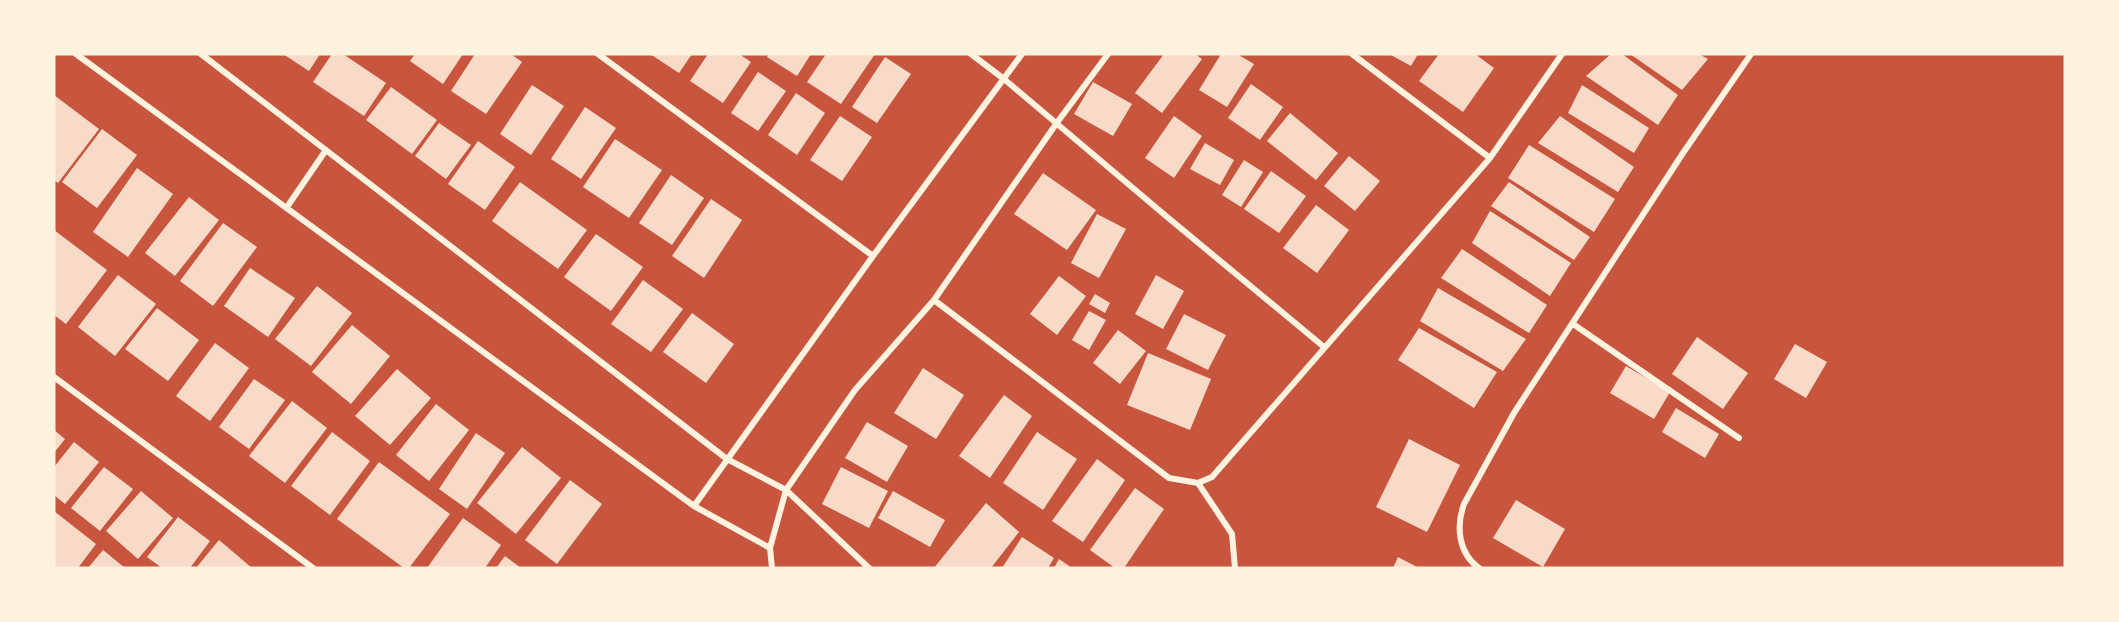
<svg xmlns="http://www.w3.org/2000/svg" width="2119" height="622" viewBox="0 0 2119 622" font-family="'IBM Plex Sans',sans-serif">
	<rect width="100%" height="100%" fill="#c8553d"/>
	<path fill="#f7dbc8" d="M283 54H320L309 71Z
		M332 54H343L386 83 364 116 313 82Z
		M415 54H463L443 84 410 61Z
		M475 54H511L522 62 486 114 451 91Z
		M650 54H692L679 73Z
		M708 54H739L751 62 723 103 690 81Z
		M769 54H811L797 76 767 57Z
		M826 54H875L841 104 807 82Z
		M1164 54H1195L1202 59 1162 113 1135 93Z
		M1221 54H1237L1254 64 1227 107 1199 90Z
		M1389 54H1418L1411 66Z
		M1439 54H1475L1494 68 1463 112 1419 81Z
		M1611 54H1622L1678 95 1658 125 1586 76Z
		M1630 54H1699L1708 59 1682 90Z
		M885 57 911 74 877 123 852 107Z
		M758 72 786 91 758 131 731 113Z
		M1093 82 1132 104 1113 136 1074 114Z
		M1251 84 1283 107 1260 140 1228 118Z
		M532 85 564 106 531 155 500 134Z
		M1582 85 1649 128 1634 153 1568 113Z
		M391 87 437 120 412 154 366 120Z
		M796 93 825 113 797 155 768 135Z
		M54 95 99 129 58 183 54 180Z
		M585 107 616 128 581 179 551 159Z
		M1290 113 1338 153 1316 180 1267 141Z
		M840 116 872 137 842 181 810 160Z
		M1174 116 1202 136 1174 178 1145 158Z
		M1560 116 1634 167 1618 192 1538 143Z
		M439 123 471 145 446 179 415 156Z
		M102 129 137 155 97 208 62 182Z
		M615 139 662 170 629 218 583 187Z
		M478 141 515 167 485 210 448 184Z
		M1205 143 1234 160 1220 185 1190 169Z
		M1529 145 1615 199 1594 232 1508 178Z
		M1349 156 1380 181 1355 211 1324 186Z
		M1244 160 1263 172 1241 207 1222 195Z
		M137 168 173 194 128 257 93 232Z
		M1271 171 1306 196 1279 233 1244 209Z
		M1043 173 1096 210 1067 250 1014 214Z
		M671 175 704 198 672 245 639 223Z
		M520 182 587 230 558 269 492 221Z
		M1509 182 1590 237 1574 260 1491 206Z
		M189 197 219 220 175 276 145 253Z
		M711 199 742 220 704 278 672 256Z
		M1316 205 1349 230 1317 273 1283 248Z
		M1490 211 1571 263 1550 296 1472 243Z
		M1097 214 1126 229 1099 278 1071 263Z
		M223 223 257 247 213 306 180 281Z
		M54 230 107 270 66 324 54 315Z
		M596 234 643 267 611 311 564 277Z
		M1462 249 1547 305 1529 333 1441 278Z
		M250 268 295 298 268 337 224 306Z
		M118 275 156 304 115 356 78 327Z
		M1156 275 1184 291 1163 329 1135 314Z
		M1059 276 1086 296 1057 335 1030 314Z
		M643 280 683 309 651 352 611 324Z
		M317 286 352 313 311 366 275 339Z
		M1438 288 1526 339 1503 371 1420 321Z
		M1095 294 1110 303 1105 313 1089 304Z
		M157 308 199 340 168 381 125 349Z
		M1089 311 1106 320 1089 350 1072 340Z
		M692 313 734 344 706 383 663 352Z
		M1184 314 1226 335 1208 370 1166 349Z
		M352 325 390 356 351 404 312 372Z
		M1419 328 1497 372 1474 408 1398 360Z
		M1118 330 1146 351 1120 384 1093 363Z
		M1697 337 1748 373 1723 409 1672 374Z
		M215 343 249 368 210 421 176 396Z
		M1795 344 1827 362 1806 398 1774 379Z
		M1148 353 1211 379 1190 430 1127 405Z
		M1626 366 1670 392 1654 419 1610 393Z
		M923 368 964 395 936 439 894 413Z
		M397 369 431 398 390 445 355 416Z
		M254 379 285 400 249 449 219 427Z
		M1004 395 1032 416 990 478 959 456Z
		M292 401 327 428 285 483 249 456Z
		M436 404 469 430 429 481 396 455Z
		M1676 408 1719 434 1705 458 1662 432Z
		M867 422 908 446 887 482 845 458Z
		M54 430 65 439 54 453Z
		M332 432 370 461 330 515 291 486Z
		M1037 432 1077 459 1043 510 1003 483Z
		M476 433 505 453 467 509 439 489Z
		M1409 439 1460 465 1427 532 1376 507Z
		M74 442 99 462 65 504 54 495V467Z
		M522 447 561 478 516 534 477 503Z
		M1097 459 1125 480 1083 542 1052 521Z
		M379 462 450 514 409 568H404L337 519Z
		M104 467 133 489 100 531 71 508Z
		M841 467 888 491 869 528 822 504Z
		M570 480 602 504 557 564 525 540Z
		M1135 488 1164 509 1124 568H1115L1090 550Z
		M141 491 173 518 138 559 106 531Z
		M893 491 945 520 930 547 878 518Z
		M1516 500 1565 529 1543 567 1493 538Z
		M986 503 1019 532 991 568H934Z
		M54 511 96 544 78 568H54Z
		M178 517 210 541 190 568H162L147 557Z
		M463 518 501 545 485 568H427Z
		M1022 537 1054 558 1048 568H1002Z
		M219 540 252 568H196Z
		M103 550 125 568H88Z
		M505 556 521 568H496Z
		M1398 557 1419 568H1393Z
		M1059 559 1072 568H1054Z"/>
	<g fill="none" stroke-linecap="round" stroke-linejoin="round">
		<path stroke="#fff3e0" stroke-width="6" d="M76 54 694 506 770 548
			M201 54 727 459 786 490 869 568
			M598 54 873 256
			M971 54 1004 79 1166 216 1324 347
			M1352 54 1490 158 1562 54
			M287 207 326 150
			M934 300 1169 478 1198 483 1212 477 1490 158
			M1573 324 1739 438
			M54 377 313 568
			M1198 483 1232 534 1235 568
			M694 506 873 256 1022 54
			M772 568 770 548 786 490 855 390 934 300 1056 124 1108 54
			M1479 568C1458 553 1456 526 1464 504L1514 413 1683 153 1751 54"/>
	</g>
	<rect width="2119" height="622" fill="none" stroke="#fff3e0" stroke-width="111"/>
</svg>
